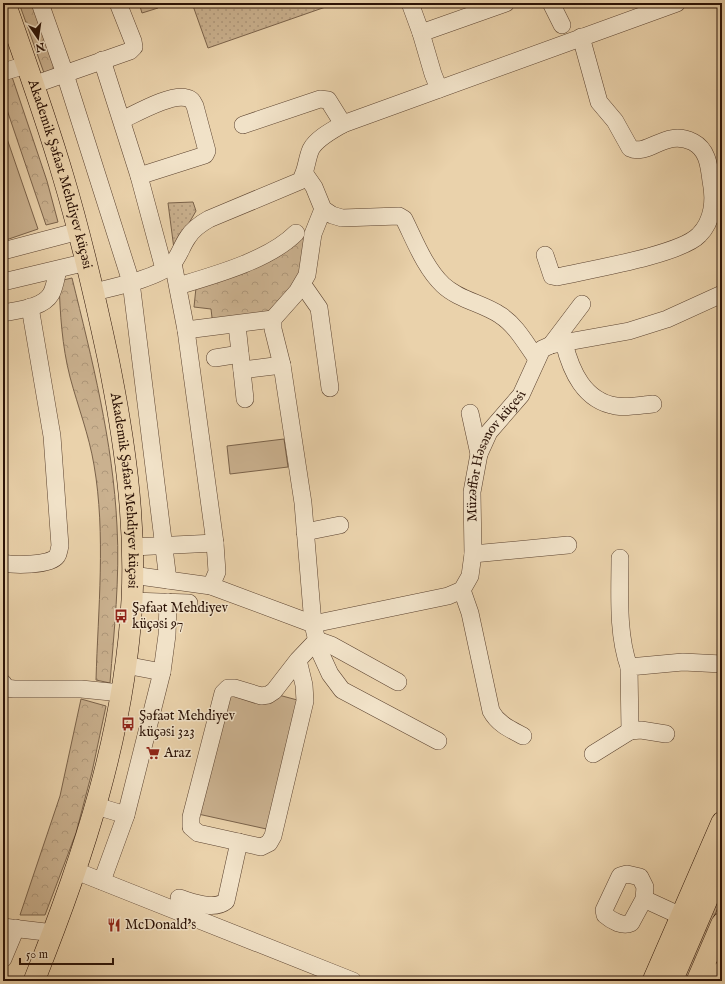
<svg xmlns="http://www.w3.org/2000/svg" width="725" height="984" viewBox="0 0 725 984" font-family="'IM FELL English',serif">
	<defs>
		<pattern id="grass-dots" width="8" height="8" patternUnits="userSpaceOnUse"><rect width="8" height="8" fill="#cab18f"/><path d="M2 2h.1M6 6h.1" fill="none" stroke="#ae977a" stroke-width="1.8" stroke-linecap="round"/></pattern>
		<pattern id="forest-crowns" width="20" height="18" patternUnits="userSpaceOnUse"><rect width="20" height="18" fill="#cab18f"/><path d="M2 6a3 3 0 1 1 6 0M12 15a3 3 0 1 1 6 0" fill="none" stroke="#ae977a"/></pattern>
	</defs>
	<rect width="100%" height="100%" fill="#ead2ab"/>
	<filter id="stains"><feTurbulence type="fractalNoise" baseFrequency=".005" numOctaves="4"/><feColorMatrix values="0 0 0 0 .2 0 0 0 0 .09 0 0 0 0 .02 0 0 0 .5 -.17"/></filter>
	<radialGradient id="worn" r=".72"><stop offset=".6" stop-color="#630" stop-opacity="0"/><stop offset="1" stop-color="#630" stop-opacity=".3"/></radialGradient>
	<path fill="url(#grass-dots)" stroke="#7a624a" d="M192 3H337L208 48Z
		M193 202 196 211 174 249 168 203Z
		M722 887V898L687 981H682Z"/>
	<path fill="url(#forest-crowns)" stroke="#7a624a" d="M19 3H32L56 69 44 73Z
		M139 3H156L158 8 142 13Z
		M3 50 47 181 58 222 46 225 3 98Z
		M312 230 308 280 265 324 213 326 211 309 194 307 197 278 231 277Z
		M72 278C92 359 113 442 117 526 120 578 114 631 110 683L96 680C98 610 106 534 94 465 89 435 78 407 70 377 62 346 60 313 59 281Z
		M81 699 106 706 92 772 76 833 45 915H20L60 796Z"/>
	<path fill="#cab18f" stroke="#7a624a" d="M3 127 38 229 3 241Z
		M284 439 288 467 230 474 227 446Z
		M230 682 301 701 271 830 198 814Z"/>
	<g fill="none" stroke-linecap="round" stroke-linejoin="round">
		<g stroke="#5b422f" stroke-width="18">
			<g id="minor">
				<path d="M40 3 65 74 131 282 168 580"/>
				<path d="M410 3 421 33"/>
				<path d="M551 3 562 25"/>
				<path d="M102 60 139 176 164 269"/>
				<path d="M3 72 26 65"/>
				<path d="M33 85 130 51 134 47 133 41 118 3"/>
				<path d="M439 89 433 74 421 33 506 3"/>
				<path d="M122 120C137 113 171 93 187 98 192 99 193 102 195 106L207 151 205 155 139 176"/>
				<path d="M243 125 320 99 328 100 343 124"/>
				<path d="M305 174 314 187 323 209 332 215 342 218 399 216 404 219C415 241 425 268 443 285 459 300 482 303 500 315 516 325 526 344 537 359"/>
				<path d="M323 209 313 234 307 275 297 292 273 319V329L282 365 303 503 313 624 319 650 330 674 342 690 438 741"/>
				<path d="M3 251 79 231"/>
				<path d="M545 255 552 276 557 277C587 270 680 255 699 235 713 221 715 200 711 181 709 166 708 150 693 142 665 128 649 157 630 148L615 121 599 102 581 37"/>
				<path d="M173 263 186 330 215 543 217 572 211 586"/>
				<path d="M3 282 87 262"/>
				<path d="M303 285 319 308 330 388"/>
				<path d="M178 286C215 275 269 260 296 233"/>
				<path d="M94 292C114 287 158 278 172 264 179 257 182 245 188 237 193 229 200 224 209 219L300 181C307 171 306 160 311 149 317 138 333 130 343 124L677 3"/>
				<path d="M3 313C18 310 43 308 51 294 55 287 56 277 58 270"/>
				<path d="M237 325 245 399"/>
				<path d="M186 330 273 319"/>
				<path d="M564 343C571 371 584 401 616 406 628 408 641 405 653 404"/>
				<path d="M551 345 582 304"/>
				<path d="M215 358 240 354"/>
				<path d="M242 370 282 365"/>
				<path d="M470 413 479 454"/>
				<path d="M305 532 340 525"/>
				<path d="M133 547 215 543"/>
				<path d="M473 554 568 545"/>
				<path d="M620 558C620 593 617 633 629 667"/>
				<path d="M3 563C14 565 50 566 57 556 59 553 59 549 60 546L52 436 30 307"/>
				<path d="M132 575 211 586 313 624 448 596 462 590"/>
				<path d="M132 601 189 603"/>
				<path d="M298 660 304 685 305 701 273 836 269 843 261 847 198 833 191 827V817L223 693 228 688H235L261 696 268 695 274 691 298 660 317 640 331 645 398 682"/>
				<path d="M125 665 162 672"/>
				<path d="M3 683 6 688 14 689H81L121 693"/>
				<path d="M666 734 641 730 630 731 629 667 683 662 722 664"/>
				<path id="s1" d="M523 736C510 729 498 724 491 711L470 613 462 590 470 576 473 554 472 492 479 454 489 432 521 395 542 349 551 345 629 331 667 319 722 294"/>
				<path d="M593 754 630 731"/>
				<path d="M96 806 126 815"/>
				<path d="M76 871 353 981"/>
				<path d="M102 881 126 815 162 672 167 635 168 602"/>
				<path d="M179 898C193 902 214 911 226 901L239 842"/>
				<path d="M644 899 645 887 640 877 627 874 620 876 604 910 605 915C612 921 623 927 631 923L644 899 681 916"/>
				<path d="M3 927 54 933"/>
				<path d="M3 959 16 928"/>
			</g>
		</g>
		<g stroke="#2b1206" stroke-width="22">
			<g id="major">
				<path id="s2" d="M5 3C25 60 46 118 63 176 81 236 95 297 108 358 124 437 136 519 132 600 125 732 83 859 34 981"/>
				<path d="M653 981 722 822"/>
				<path d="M672 981 722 865"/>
				<path d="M697 981 722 923"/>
				<path d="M718 981 722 972"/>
			</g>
		</g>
		<use href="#minor" stroke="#f1e2c8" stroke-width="17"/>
		<use href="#major" stroke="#ead2ab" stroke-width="21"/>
	</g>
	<defs>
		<g id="bus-bare" transform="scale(1.08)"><path d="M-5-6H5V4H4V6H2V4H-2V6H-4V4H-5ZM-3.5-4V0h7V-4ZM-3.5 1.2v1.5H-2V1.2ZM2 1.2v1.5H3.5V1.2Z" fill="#8f2418" stroke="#f1e2c8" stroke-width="2.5" paint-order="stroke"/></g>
		<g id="supermarket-bare" transform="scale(1.08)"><path d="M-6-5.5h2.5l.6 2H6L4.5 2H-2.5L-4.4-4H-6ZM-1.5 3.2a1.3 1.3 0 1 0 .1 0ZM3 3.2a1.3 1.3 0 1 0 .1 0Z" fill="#8f2418" stroke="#f1e2c8" stroke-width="2.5" paint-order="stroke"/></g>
		<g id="restaurant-bare" transform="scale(1.08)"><path d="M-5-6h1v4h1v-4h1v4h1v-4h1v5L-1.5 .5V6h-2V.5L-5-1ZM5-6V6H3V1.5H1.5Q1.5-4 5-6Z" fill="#8f2418" stroke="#f1e2c8" stroke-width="2.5" paint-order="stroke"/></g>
	</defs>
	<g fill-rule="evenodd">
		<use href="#bus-bare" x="121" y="616"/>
		<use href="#bus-bare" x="128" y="724"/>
		<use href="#supermarket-bare" x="153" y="753"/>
		<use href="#restaurant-bare" x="114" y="925"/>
	</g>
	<g text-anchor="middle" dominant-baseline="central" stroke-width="3" stroke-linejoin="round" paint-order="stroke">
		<g font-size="14" fill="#2b1206" stroke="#f1e2c8">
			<text stroke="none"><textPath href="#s2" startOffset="180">Akademik Şəfaət Mehdiyev küçəsi</textPath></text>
			<text stroke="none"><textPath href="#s1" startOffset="309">Müzəffər Həsənov küçesi</textPath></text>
			<text stroke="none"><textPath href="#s2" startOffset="504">Akademik Şəfaət Mehdiyev küçəsi</textPath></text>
		</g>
		<g font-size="14" fill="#2b1206" stroke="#f1e2c8" text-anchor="start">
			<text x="132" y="608">Şəfaət Mehdiyev<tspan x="132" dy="16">küçəsi 97</tspan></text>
			<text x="139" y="716">Şəfaət Mehdiyev<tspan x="139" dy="16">küçəsi 323</tspan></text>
			<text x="164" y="753">Araz</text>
			<text x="125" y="925">McDonald's</text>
		</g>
	</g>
	<rect width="725" height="984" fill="none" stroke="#ead2ab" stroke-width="16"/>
	<rect x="4" y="4" width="717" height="976" fill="none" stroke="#2b1206" stroke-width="2"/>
	<rect x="8" y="8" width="709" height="968" fill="none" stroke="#2b1206"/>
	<g transform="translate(38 38) rotate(167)" stroke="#f1e2c8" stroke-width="3" paint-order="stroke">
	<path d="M0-3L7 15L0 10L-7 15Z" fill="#2b1206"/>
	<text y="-6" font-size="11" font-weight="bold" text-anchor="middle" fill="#2b1206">N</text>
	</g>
	<path d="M20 958v6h93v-6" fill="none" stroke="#2b1206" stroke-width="2"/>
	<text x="26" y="958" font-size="12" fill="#2b1206" stroke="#f1e2c8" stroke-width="3" paint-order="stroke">50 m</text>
	<rect width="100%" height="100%" filter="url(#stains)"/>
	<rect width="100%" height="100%" fill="url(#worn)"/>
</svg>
